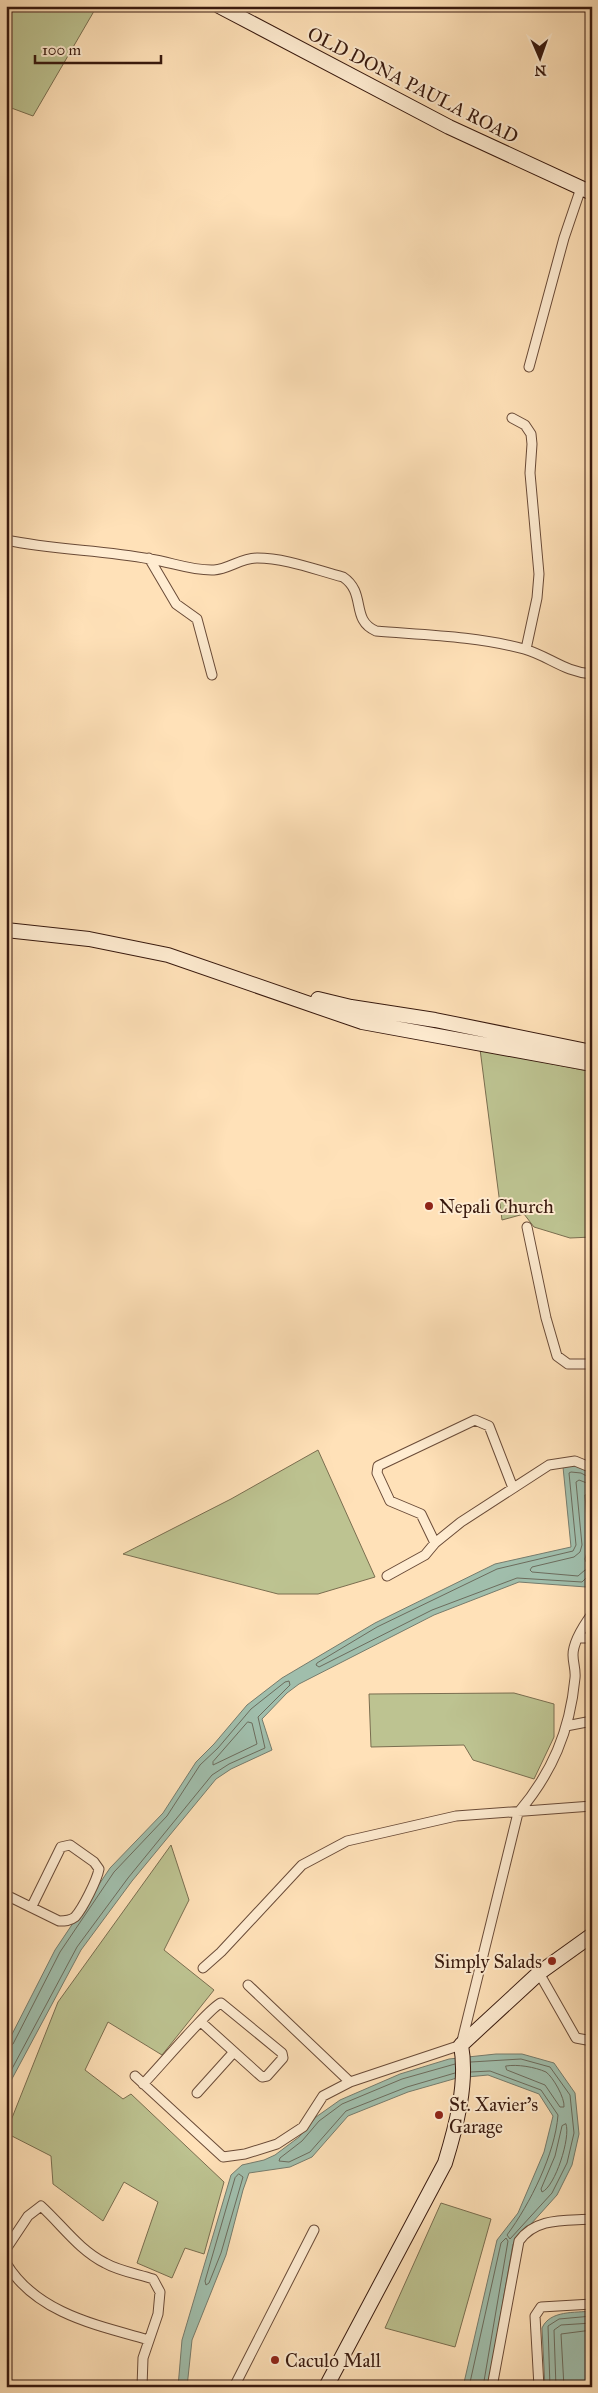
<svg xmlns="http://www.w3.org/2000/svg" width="598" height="2393" viewBox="0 0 598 2393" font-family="'IM FELL Great Primer',serif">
	<rect width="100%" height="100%" fill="#ffe1b8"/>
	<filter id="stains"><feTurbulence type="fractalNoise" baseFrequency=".004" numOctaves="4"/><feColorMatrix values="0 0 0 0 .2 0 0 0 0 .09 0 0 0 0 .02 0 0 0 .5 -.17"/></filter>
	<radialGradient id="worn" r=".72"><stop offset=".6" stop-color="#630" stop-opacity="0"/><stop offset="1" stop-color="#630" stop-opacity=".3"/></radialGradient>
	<path fill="#bdc391" stroke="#7a6e50" d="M6 6H97L33 116 6 106Z
		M480 1049 592 1072V1237L570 1238 534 1227 524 1214 502 1220Z
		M318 1450 375 1577 318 1594H278L123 1554 231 1499Z
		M514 1693 554 1704V1737L534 1779 473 1760 464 1745 371 1747 369 1694Z
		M171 1845 189 1900 164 1950 214 1990 162 2055 108 2022 85 2070 123 2099 131 2094 224 2182 204 2254 185 2248 172 2278 137 2263 158 2202 124 2182 103 2221 53 2184 51 2156 6 2133 58 2002Z
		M441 2203 491 2219 455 2347 385 2328Z"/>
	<path fill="#a0beac" stroke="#767c6d" d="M574 1466 584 1468 592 1476V1577L586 1587 519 1582 434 1615 299 1684 287 1693 262 1719 272 1750 231 1769 216 1779 132 1881 81 1950 6 2090V2046L55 1950 110 1868 163 1813 196 1762 214 1744 247 1705 282 1678 375 1623 495 1564 571 1547 563 1467Z
		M496 2054H522L554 2063 575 2093 579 2134 572 2165 557 2195 513 2244 488 2387H463L497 2240 518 2213 544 2152 553 2116 539 2094 488 2075 457 2078 408 2092 348 2116 312 2157 290 2167 249 2173 243 2190 226 2255 192 2340 187 2387H178L182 2340 231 2175 242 2165 264 2160 275 2155 299 2137 316 2117 340 2100 400 2074 449 2059Z
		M592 2311V2387H545L542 2328C550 2310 575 2313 592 2311Z"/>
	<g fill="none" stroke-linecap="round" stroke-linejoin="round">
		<path stroke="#6c6c5d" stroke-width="1" d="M592 1479 581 1473 571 1472 569 1473 576 1545 573 1551 497 1569 377 1627 317 1663 316 1665 319 1667 432 1610 517 1578 582 1582 587 1577 592 1576
			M592 1485 579 1480 576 1482 582 1545 580 1552 574 1557 532 1567 530 1570 532 1572 578 1576 585 1570 592 1569
			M592 1493 585 1495 589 1545 585 1559 586 1562H592
			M248 1722 252 1723 257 1744 213 1765V1762Z
			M6 2047 13 2044 60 1952 114 1872 167 1816 200 1765 218 1748 251 1709 285 1682 289 1681 290 1685 258 1717 265 1748 229 1764 212 1775 128 1878 77 1947 6 2080
			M471 2062 521 2059 550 2067 570 2095 574 2133 567 2163 552 2193 510 2239 507 2235C530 2204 555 2154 558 2115L541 2090 490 2071 471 2072
			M455 2064 402 2079 342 2104 319 2121 302 2141 280 2158 279 2161 289 2162 310 2152 346 2111 407 2087 455 2073
			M506 2066C517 2064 535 2067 546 2072 553 2077 565 2098 564 2107H560L545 2085 507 2070Z
			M566 2124C571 2137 555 2187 542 2192L541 2189 555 2156 562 2126Z
			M239 2174 243 2177 221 2253 209 2283 206 2285 205 2281 235 2178Z
			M469 2387 501 2243 506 2238 508 2241 483 2387
			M550 2387 548 2326 559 2319 592 2316
			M556 2387 554 2330 561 2325 592 2323
			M564 2387 561 2334 592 2330"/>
		<g stroke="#6a4b38" stroke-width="11">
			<path id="street" d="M529 367 564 238 581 188
				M512 418 525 425 531 434 532 444 530 473 539 574 537 598 526 649
				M6 540C54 550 102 550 150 559 171 562 192 571 214 570 229 569 241 558 257 558 286 558 316 570 343 577 367 593 350 620 376 631 426 635 476 636 524 649 549 656 564 672 592 674
				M149 558 176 604 197 619 212 675
				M527 1227 546 1318 557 1356 568 1364H592
				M435 1543 421 1514 390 1501 377 1473 378 1466 475 1420 489 1426 513 1488
				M387 1576 425 1555 435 1543 461 1522 549 1465 575 1461 592 1468
				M579 1638H592
				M566 1726 592 1721
				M6 1895 59 1921C65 1921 70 1921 75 1917 83 1908 97 1880 99 1869L94 1862 70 1845 61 1847 32 1906
				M203 1968 221 1952 302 1865 347 1841 456 1816 592 1806
				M539 1973 576 2038 592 2041
				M248 1985 350 2082 461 2045 518 1813C552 1773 570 1731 575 1678 576 1670 573 1663 573 1655 573 1642 584 1625 592 1614
				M135 2076 223 2157 245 2154 277 2144 303 2127 323 2096 350 2082
				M143 2084C156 2071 210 2007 221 2003L282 2053 283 2058 267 2076 262 2077 201 2022
				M197 2093 233 2053
				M6 2249 28 2216 41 2206C62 2225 79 2250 105 2263 119 2271 138 2274 153 2279L160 2292 158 2314 143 2358 142 2387
				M6 2263C36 2313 96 2325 149 2340
				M234 2387 314 2230
				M492 2387 519 2241C536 2217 565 2221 592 2219
				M539 2387 535 2316 541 2307 592 2304"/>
		</g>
		<g stroke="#38190e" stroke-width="16">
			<path id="secondary" d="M219 6 449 127 592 193
				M6 930 89 939 168 955 362 1022 592 1064
				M318 999 351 1007 435 1020 592 1052
				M326 2387 445 2163C456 2127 468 2083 461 2045L539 1973 592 1935"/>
		</g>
		<use href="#street" stroke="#ffecd1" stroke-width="9"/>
		<use href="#secondary" stroke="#ffecd1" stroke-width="14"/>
	</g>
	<g fill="#8f2418" stroke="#ffecd1" stroke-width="2">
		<circle cx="429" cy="1206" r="5"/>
		<circle cx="552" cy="1961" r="5"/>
		<circle cx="439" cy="2115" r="5"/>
		<circle cx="275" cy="2360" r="5"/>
	</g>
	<g text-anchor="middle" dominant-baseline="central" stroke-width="4" stroke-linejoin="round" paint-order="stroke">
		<g font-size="19" fill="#38190e" stroke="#ffecd1">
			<text transform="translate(413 85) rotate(27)">OLD DONA PAULA ROAD</text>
		</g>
		<g font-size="19" fill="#38190e" stroke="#ffecd1" text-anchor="start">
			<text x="439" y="1206">Nepali Church</text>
			<text x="542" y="1961" text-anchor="end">Simply Salads</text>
			<text x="449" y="2104">St. Xavier's<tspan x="449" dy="22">Garage</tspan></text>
			<text x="285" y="2360">Caculo Mall</text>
		</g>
	</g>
	<rect width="598" height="2393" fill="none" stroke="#ffe1b8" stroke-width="25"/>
	<rect x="8" y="8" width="583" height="2378" fill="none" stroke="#38190e" stroke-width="2.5"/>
	<rect x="12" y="12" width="573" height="2368" fill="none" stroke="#38190e"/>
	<g transform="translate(540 58) rotate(178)" stroke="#ffecd1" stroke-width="4" paint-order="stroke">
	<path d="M0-4L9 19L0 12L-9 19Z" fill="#38190e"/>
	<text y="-8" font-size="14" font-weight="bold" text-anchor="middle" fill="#38190e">N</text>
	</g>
	<path d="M35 55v8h126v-8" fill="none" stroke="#38190e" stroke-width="2.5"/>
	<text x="42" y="55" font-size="15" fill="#38190e" stroke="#ffecd1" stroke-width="4" paint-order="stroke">100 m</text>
	<rect width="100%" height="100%" filter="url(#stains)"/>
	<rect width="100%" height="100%" fill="url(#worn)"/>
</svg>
